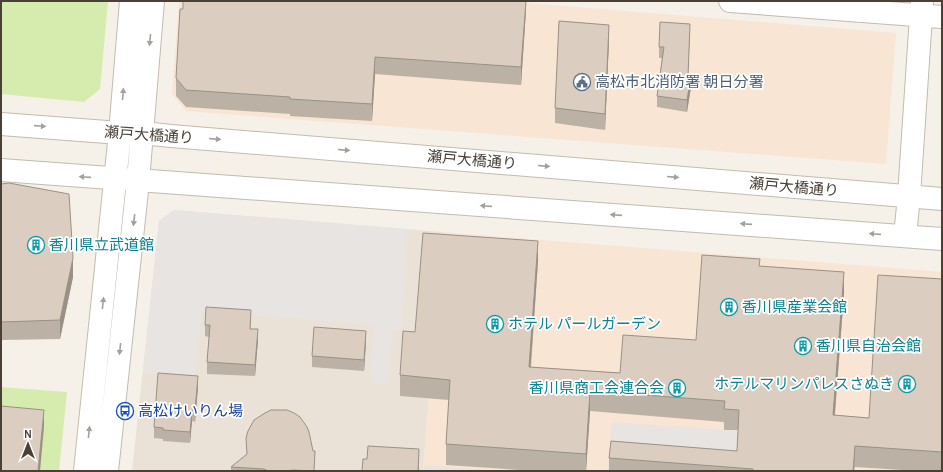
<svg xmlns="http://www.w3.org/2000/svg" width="943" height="472" viewBox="0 0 943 472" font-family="Karla,'Noto Sans JP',sans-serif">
	<rect width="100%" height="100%" fill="#f5f1e9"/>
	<path fill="#eae2d7" d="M174 210 442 232 423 471H132L159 221Z"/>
	<path fill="#f8e5d3" d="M179 1H503L896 33 886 164 186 111 172 94Z
		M442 232 942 272V471H423Z"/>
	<path fill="#d6ecaf" d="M1 1H108L100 89 84 102 1 94Z
		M1 387 67 392 59 471H1Z"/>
	<path fill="#e7e4e1" d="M174 210 408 229 401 331 392 330 388 385 370 383 374 325 202 311 195 378 143 373 159 221Z
		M612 422 739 431 736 471H608Z
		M424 465 504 471H423Z"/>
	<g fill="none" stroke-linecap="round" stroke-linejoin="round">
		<g stroke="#c5baae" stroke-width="24">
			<path id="tertiary" d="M730 1 942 17
				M1 124 120 133H143L171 136 942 199
				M1 170 942 239
				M905 236 909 196 922 1
				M85 471 120 133 131 1
				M107 471 138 181 153 1"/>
		</g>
		<use href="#tertiary" stroke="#fff" stroke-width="22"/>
	</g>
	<path fill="#bcb1a5" d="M526 1V10L521 85 375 74 372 121 290 116V114L186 107 176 96V78Z
		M690 35 688 76 691 87 687 112 657 107V96L662 58H659V47Z
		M609 40 605 130 555 123V108Z
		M1 184 73 277 60 339 1 340Z
		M538 261 531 367 620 373 696 340 760 266 844 293 835 415 869 418 942 279V471H919L855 467 854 471H609V458L737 451 738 430H724V422L590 411 586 471H536L446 465V444L449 400 400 396V375L415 332Z
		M251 321 250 329 258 340 255 376 207 374V362L209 337 205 336V325Z
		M366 342 364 371 312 367V356Z
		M198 387 195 422 192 421 190 443 163 441V439L154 438V427Z
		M246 438 315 451 314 471H231V467L247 455Z"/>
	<path fill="#999086" d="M526 1V10L521 85V67Z
		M609 25V40L605 130V114Z
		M375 57V74L372 121V104Z
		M691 76V87L687 112V100Z
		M538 241V261L529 388V367Z
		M73 258V277L60 339V320Z
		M844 272V293L833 436V415Z
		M258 329V340L255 376V365Z
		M366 331V342L364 371V360Z
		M198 376V387L195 422V410Z
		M590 391V411L586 471V454Z
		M44 410V427L40 471H38Z
		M192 410V421L190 443V432Z
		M855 446 854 471H853Z
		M419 449V471H418Z"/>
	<path fill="#dbcec0" stroke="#999086" d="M183 1H526L521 67 375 57 372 104 290 99V97L186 90 176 78 180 9H183Z
		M559 21 609 25 605 114 555 108Z
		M660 22 690 24 688 76H691L687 100 657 96 664 47H659Z
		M9 183 69 194 73 258 60 320 1 322V184Z
		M423 233 538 241 529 367 620 373 623 335 696 340 702 255 760 259 759 266 844 272 833 415 869 418 878 275 942 279V452L855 446 853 471H753V469L609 458 611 441 737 451 739 410 724 409 725 401 590 391 586 454 446 444 450 380 400 375 403 331 415 332Z
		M206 307 251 310 250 329H258L255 365 207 362 210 325H205Z
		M314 327 366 331 364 360 312 356Z
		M158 373 198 376 195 410H192L190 432 163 430V428L154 427Z
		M1 406 44 410 38 471H1Z
		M271 410H287L294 413 300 417 307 427 309 432 313 451H315L314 471 292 470 290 471H268L264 469 231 467 247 454 246 438 248 431 254 420 265 413Z
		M368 446 419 449 418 471H362L363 459H367Z"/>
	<defs><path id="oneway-solid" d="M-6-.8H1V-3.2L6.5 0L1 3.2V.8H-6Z"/></defs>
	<g fill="#a4a09a">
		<use href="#oneway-solid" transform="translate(150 40) rotate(95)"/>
		<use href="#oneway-solid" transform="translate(123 94) rotate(-85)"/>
		<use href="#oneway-solid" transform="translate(40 126) rotate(4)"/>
		<use href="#oneway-solid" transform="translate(215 139) rotate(5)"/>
		<use href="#oneway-solid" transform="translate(344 150) rotate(5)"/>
		<use href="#oneway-solid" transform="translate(544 166) rotate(5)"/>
		<use href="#oneway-solid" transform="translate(85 177) rotate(-176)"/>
		<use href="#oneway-solid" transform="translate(673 177) rotate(5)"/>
		<use href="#oneway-solid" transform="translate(486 206) rotate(-176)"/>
		<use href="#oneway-solid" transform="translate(616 215) rotate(-176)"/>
		<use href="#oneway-solid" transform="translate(134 220) rotate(97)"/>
		<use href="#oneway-solid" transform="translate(746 224) rotate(-176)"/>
		<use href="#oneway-solid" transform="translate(875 234) rotate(-176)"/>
		<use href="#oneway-solid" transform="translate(103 303) rotate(-84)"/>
		<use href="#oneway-solid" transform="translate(120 349) rotate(96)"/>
		<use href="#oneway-solid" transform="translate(89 432) rotate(-84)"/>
	</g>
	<defs>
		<g id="civic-ring" transform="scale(0.9)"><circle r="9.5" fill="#fff" stroke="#5c6f8a" stroke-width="1.5"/><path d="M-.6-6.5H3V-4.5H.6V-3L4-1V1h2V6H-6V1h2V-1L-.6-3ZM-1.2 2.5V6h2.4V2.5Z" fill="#5c6f8a"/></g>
		<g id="building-ring" transform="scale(0.9)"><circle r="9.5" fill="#fff" stroke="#0f9aa8" stroke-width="1.5"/><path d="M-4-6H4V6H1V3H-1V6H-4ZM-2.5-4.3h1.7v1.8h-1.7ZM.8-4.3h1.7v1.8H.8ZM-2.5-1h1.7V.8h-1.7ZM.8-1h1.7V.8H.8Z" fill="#0f9aa8"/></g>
		<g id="bus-ring" transform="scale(0.9)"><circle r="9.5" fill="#fff" stroke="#1a4fb4" stroke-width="1.5"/><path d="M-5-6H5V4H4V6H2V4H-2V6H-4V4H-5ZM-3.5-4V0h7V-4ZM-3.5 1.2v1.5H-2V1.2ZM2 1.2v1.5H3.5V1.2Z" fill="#1a4fb4"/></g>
	</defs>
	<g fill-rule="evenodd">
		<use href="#civic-ring" x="582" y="82"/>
		<use href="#building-ring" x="36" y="245"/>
		<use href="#building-ring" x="729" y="307"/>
		<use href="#building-ring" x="495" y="324"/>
		<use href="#building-ring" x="803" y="346"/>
		<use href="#building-ring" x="907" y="384"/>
		<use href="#building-ring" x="677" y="388"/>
		<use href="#bus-ring" x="125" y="411"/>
	</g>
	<g text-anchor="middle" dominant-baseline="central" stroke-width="3.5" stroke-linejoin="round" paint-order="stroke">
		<g font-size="15" fill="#4e5e75" stroke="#fff" text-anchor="start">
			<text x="595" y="82">高松市北消防署 朝日分署</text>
		</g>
		<g font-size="15" fill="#4a4036" stroke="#fff">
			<text transform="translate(149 135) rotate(4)">瀬戸大橋通り</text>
			<text transform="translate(472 160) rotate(5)">瀬戸大橋通り</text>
			<text transform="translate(794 187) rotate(5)">瀬戸大橋通り</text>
		</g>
		<g font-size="15" fill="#0d838f" stroke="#fff" text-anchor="start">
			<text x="49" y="245">香川県立武道館</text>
			<text x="742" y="307">香川県産業会館</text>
			<text x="508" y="324">ホテル パールガーデン</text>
			<text x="816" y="346">香川県自治会館</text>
			<text x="894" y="384" text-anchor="end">ホテルマリンパレスさぬき</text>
			<text x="664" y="388" text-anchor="end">香川県商工会連合会</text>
		</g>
		<g font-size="15" fill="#164399" stroke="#fff" text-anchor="start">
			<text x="138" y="411">高松けいりん場</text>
		</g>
	</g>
	<rect width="943" height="472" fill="none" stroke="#4a4036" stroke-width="4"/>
	<g transform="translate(28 444)" stroke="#ffffff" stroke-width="3" paint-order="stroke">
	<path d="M0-3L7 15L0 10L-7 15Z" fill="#4a4036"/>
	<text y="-6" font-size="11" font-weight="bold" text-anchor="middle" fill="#4a4036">N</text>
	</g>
</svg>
